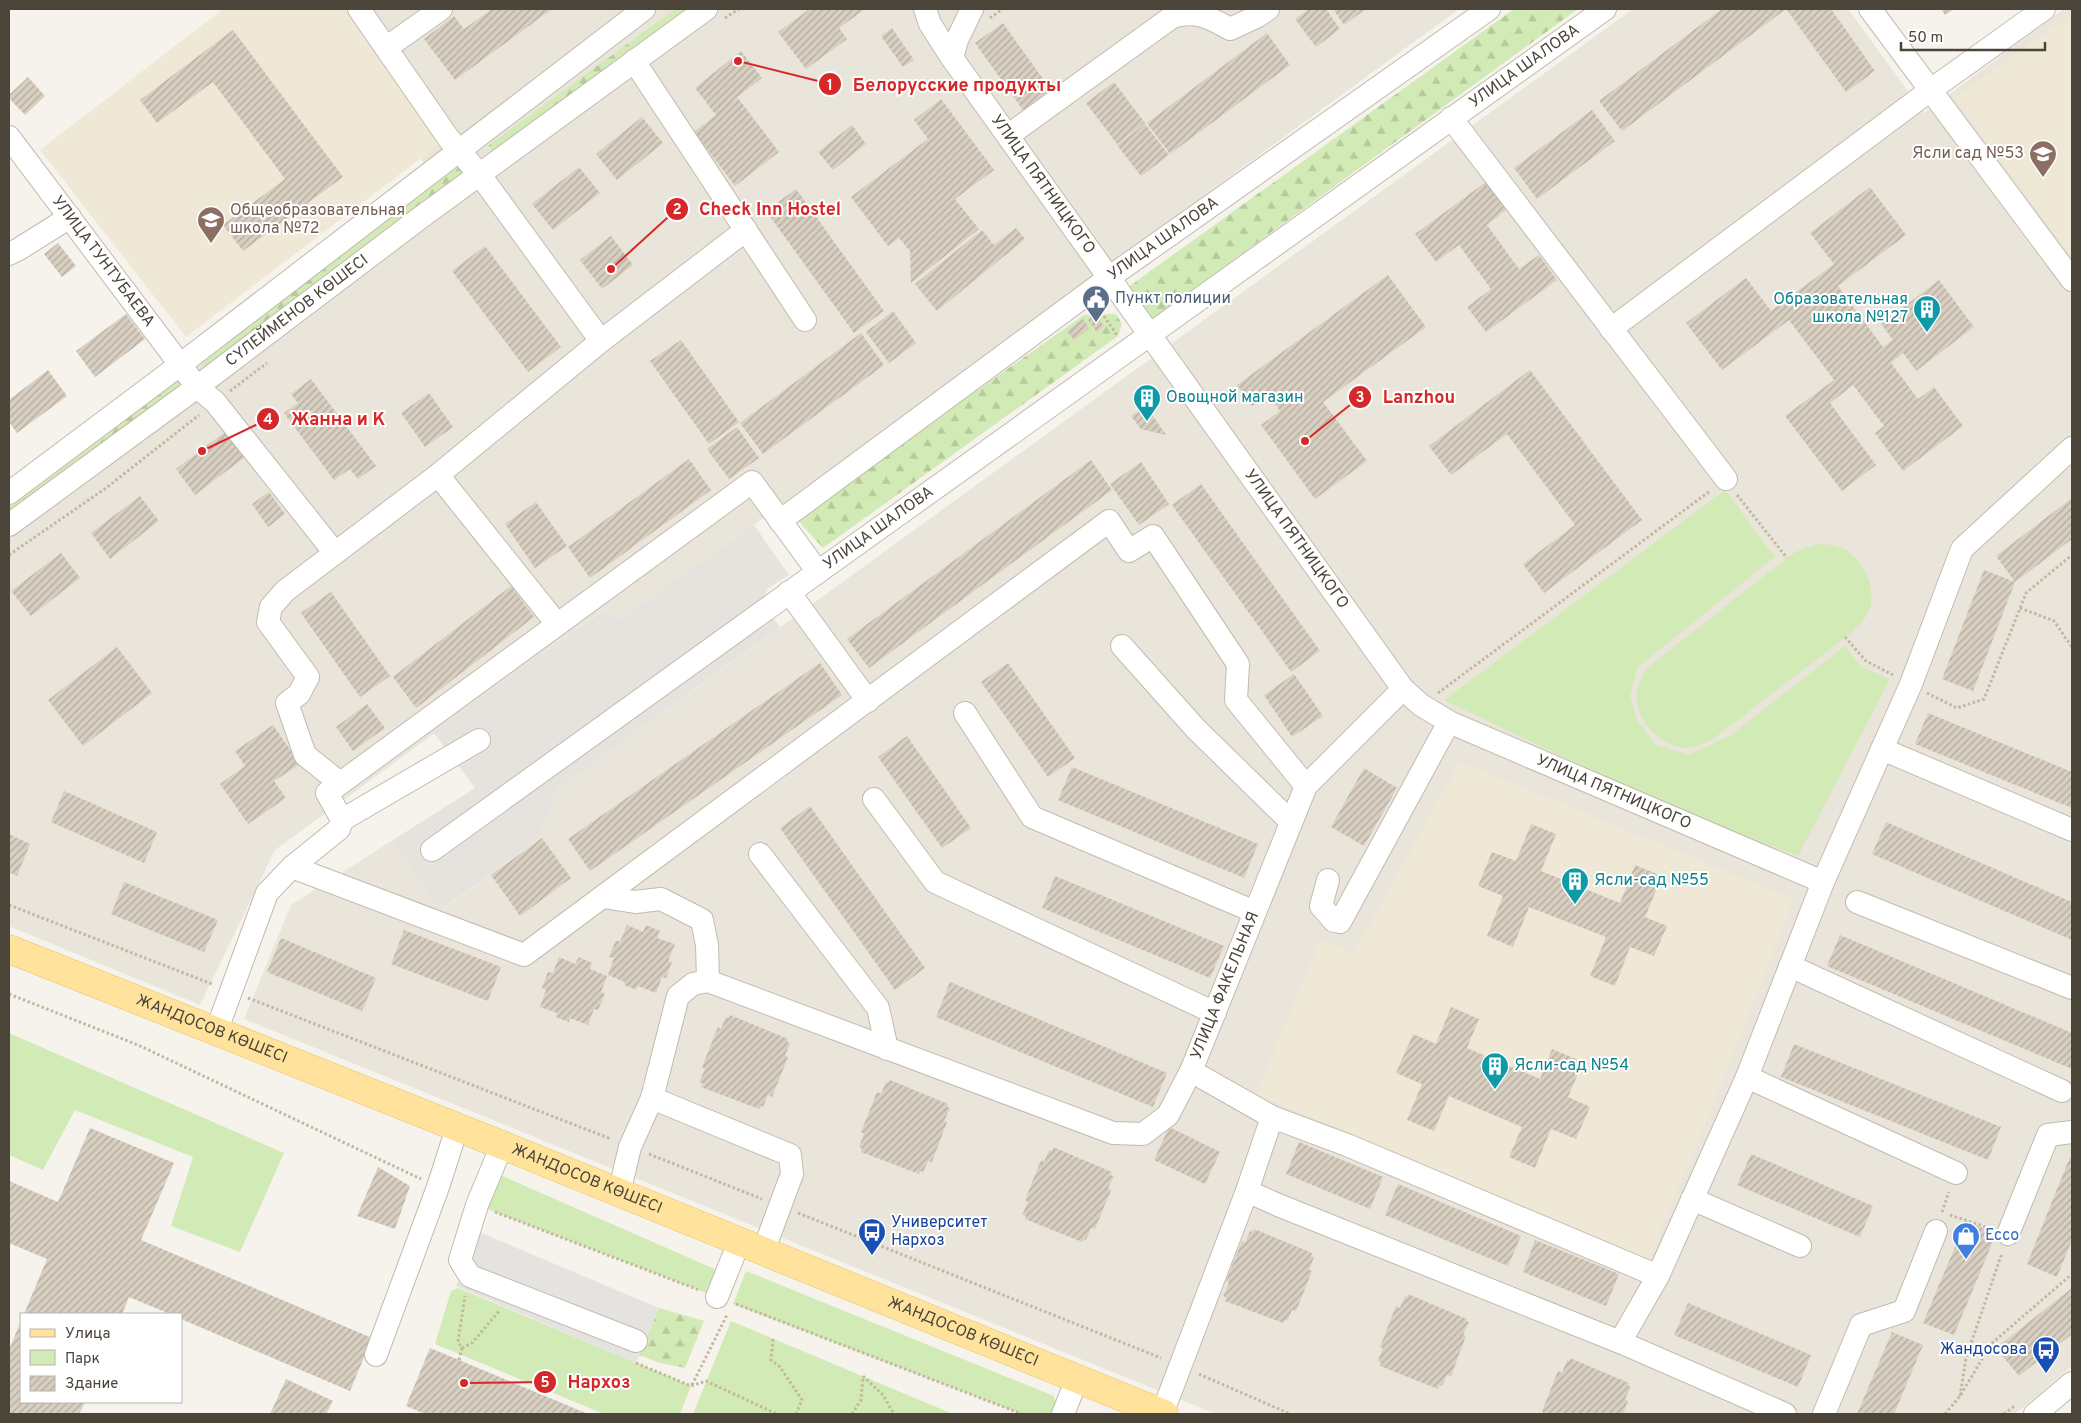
<svg xmlns="http://www.w3.org/2000/svg" width="2081" height="1423" viewBox="0 0 2081 1423" font-family="Overpass,sans-serif">
	<defs>
		<pattern id="forest-firs" width="22" height="20" patternUnits="userSpaceOnUse" patternTransform="scale(1.25)"><rect width="22" height="20" fill="#d2eab5"/><path d="M5 1l3.5 6h-7zM16 11l3.5 6h-7z" fill="#b6ca9c"/></pattern>
		<pattern id="building-hatch" width="6" height="6" patternUnits="userSpaceOnUse" patternTransform="scale(1.25)"><rect width="6" height="6" fill="#d8cfc1"/><path d="M-1 1l2-2M0 6l6-6M5 7l2-2" fill="none" stroke="#b1aa9e"/></pattern>
	</defs>
	<rect width="100%" height="100%" fill="#f6f3ec"/>
	<path fill="#eae5da" d="M316 9H1459L754 525 617 621 603 610 275 850 200 1005 9 926V478L427 167Z
		M1633 9H1848L1924 113 2064 9H2072V1366L2015 1414H1216L244 1019 291 905 393 840 442 910 539 839 557 789Z"/>
	<path fill="#e6e2dd" d="M754 525 789 575 767 589 762 604 780 627 557 789 539 839 441 910 393 840 475 788 433 732 604 610 617 621Z"/>
	<path fill="#efe8d6" d="M223 9H348L441 143 186 337 40 150Z
		M2072 14V257L1955 98Z
		M1460 762 1794 899 1713 1105 1649 1259 1256 1094 1320 940 1353 954Z"/>
	<path fill="#d2eab5" d="M1725 490 1775 557 1638 667 1630 695 1637 720 1656 745 1689 755 1731 735 1845 646 1861 667 1890 679 1798 856 1649 798 1444 700Z
		M1817 544C1828 544 1841 545 1850 553 1867 567 1877 592 1868 613 1865 620 1856 627 1851 633L1709 742C1702 744 1693 748 1686 748 1661 746 1636 722 1637 696 1637 685 1642 677 1648 667L1795 552Z
		M9 1033 284 1153 240 1252 171 1226 193 1157 75 1110 43 1170 9 1155Z
		M491 1171 726 1274 717 1297 477 1205Z
		M746 1271 1054 1396 1057 1410 1053 1414H1022L733 1304Z
		M458 1288 691 1386 680 1414H604L435 1344 451 1291Z
		M731 1321 953 1414H693Z"/>
	<path fill="url(#forest-firs)" d="M675 9H703L498 159 488 146Z
		M1514 9H1578L1151 320 1127 288Z
		M459 163 469 176 207 371 198 359Z
		M1116 314 1122 324 1118 336 823 548 796 518 1084 315Z
		M179 374 188 387 9 521V502Z
		M659 1308 704 1321 685 1368 660 1363 639 1355Z"/>
	<path fill="#e5e3e0" d="M479 1232 659 1308 636 1363 456 1286Z"/>
	<path fill="url(#building-hatch)" d="M492 9H552L455 80 424 39 454 16 464 29Z
		M806 9H865L839 28 847 39 806 69 778 32 807 11Z
		M1309 9H1326L1340 29 1316 47 1295 19Z
		M1333 9H1366L1344 25Z
		M1722 9H1786L1622 131 1599 101Z
		M1789 9H1831L1875 71 1846 92 1787 10Z
		M1941 9H1954L1945 15Z
		M1003 23 1051 90 1023 110 975 43Z
		M892 28 914 60 903 67 881 36Z
		M233 30 343 177 243 251 223 225 285 179 213 82 157 123 140 100Z
		M1267 33 1290 65 1170 154 1147 123Z
		M741 51 762 78 731 102 738 98 779 152 735 186 694 132 716 115 695 88Z
		M28 77 45 96 25 115 9 98V95Z
		M1114 82 1145 123 1117 144 1086 103Z
		M941 99 994 170 955 199 979 229 911 283 910 251 899 238 888 246 851 197 928 139 914 120Z
		M1592 110 1615 141 1537 199 1514 168Z
		M642 117 663 143 617 180 596 154Z
		M1145 124 1169 155 1141 176 1117 145Z
		M852 125 866 144 833 170 818 152Z
		M579 167 600 193 553 230 532 204Z
		M1486 182 1506 210 1487 225 1519 269 1539 255 1557 280 1486 332 1467 307 1491 289 1459 245 1436 262 1415 234Z
		M1870 187 1906 235 1838 286 1883 347 1893 340 1881 324 1939 280 1974 327 1916 371 1903 353 1891 363 1918 399 1934 387 1963 426 1903 471 1875 433 1884 426 1853 385 1830 403 1876 465 1842 491 1785 416 1834 380 1789 320 1722 370 1686 323 1746 278 1771 311 1834 264 1810 233Z
		M796 189 884 311 854 333 766 211Z
		M1016 228 1025 239 937 311 915 284 982 230 994 245Z
		M611 236 633 265 602 289 580 260Z
		M58 243 76 266 62 277 44 254Z
		M485 246 561 347 528 372 452 271Z
		M1388 275 1426 327 1323 402 1367 461 1315 499 1261 425 1280 411 1268 394 1252 406 1237 385Z
		M893 311 916 343 889 363 866 332Z
		M126 314 145 339 95 377 76 351Z
		M1096 315 1104 326 1097 332 1088 320Z
		M1083 319 1089 328 1074 340 1067 331Z
		M861 333 884 365 763 454 740 423Z
		M681 340 739 422 709 444 650 361Z
		M48 370 67 396 17 433 9 422V400Z
		M1530 370 1642 520 1544 593 1523 564 1575 525 1507 434 1451 475 1429 446Z
		M311 379 376 466 358 479 350 469 334 480 284 413 298 403 291 394Z
		M429 393 453 427 425 447 401 413Z
		M1146 406 1166 435 1141 429 1131 416Z
		M737 427 759 458 729 479 707 449Z
		M226 431 245 457 195 495 176 469Z
		M689 459 711 490 590 578 568 547Z
		M1091 460 1112 490 869 668 847 639Z
		M1141 462 1169 504 1139 525 1110 484Z
		M1201 484 1320 651 1291 672 1172 505Z
		M269 492 285 514 268 527 252 504Z
		M140 496 159 521 110 559 91 533Z
		M2072 498V539L2015 582 1996 556Z
		M536 502 567 546 535 568 505 524Z
		M61 553 80 578 31 616 11 591Z
		M1984 570 2015 582 1973 691 1942 679Z
		M511 586 534 617 416 708 393 677Z
		M331 592 390 676 360 697 301 613Z
		M117 647 152 693 83 746 48 700Z
		M820 663 842 695 590 871 568 839Z
		M1008 663 1075 758 1048 777 981 682Z
		M1294 674 1323 716 1292 737 1264 695Z
		M367 704 385 728 353 751 336 727Z
		M1928 713 2072 772V808L1915 744Z
		M273 725 300 764 274 781 286 798 248 824 220 784 245 766 235 751Z
		M907 736 971 828 942 848 878 757Z
		M1072 767 1258 844 1244 878 1058 800Z
		M1364 768 1397 788 1364 846 1331 827Z
		M64 791 157 832 144 863 51 822Z
		M810 806 925 968 895 990 780 828Z
		M1886 822 2072 902V940L1872 854Z
		M1531 824 1556 834 1541 871 1620 903 1635 865 1662 876 1645 917 1667 926 1654 956 1630 947 1615 986 1590 976 1606 937 1529 907 1513 947 1487 936 1503 896 1478 886 1492 852 1516 861Z
		M9 834 30 844 17 876 9 872Z
		M542 838 571 878 520 916 491 875Z
		M1055 876 1224 946 1210 978 1042 908Z
		M124 882 218 920 204 952 111 914Z
		M627 925 643 932 646 925 660 931 657 938 675 944 668 961 672 962 666 978 662 977 656 993 638 986 636 990 624 985 625 982 608 975 614 958 609 957 616 940 620 942Z
		M404 930 501 967 488 1001 391 964Z
		M1840 935 2072 1033V1069L1827 966Z
		M281 938 376 978 362 1011 267 972Z
		M559 957 575 964 579 957 592 963 590 969 607 976 601 992 605 994 598 1010 594 1009 588 1025 570 1018 569 1022 556 1017 557 1013 540 1007 546 990 542 988 548 972 553 973Z
		M950 982 1167 1073 1153 1107 936 1017Z
		M1451 1007 1479 1019 1467 1048 1540 1079 1552 1049 1583 1062 1568 1097 1590 1107 1576 1139 1551 1129 1535 1168 1509 1157 1522 1127 1449 1096 1434 1131 1407 1120 1422 1084 1396 1073 1413 1034 1436 1044Z
		M730 1015 788 1039 787 1042 790 1043 785 1056 788 1057 772 1097 768 1095 763 1107 760 1106 759 1109 701 1087 703 1084 699 1082 705 1069 702 1067 718 1027 721 1029 726 1017 729 1018Z
		M1794 1044 2001 1127 1988 1160 1781 1077Z
		M890 1080 948 1104 947 1107 950 1108 944 1121 947 1122 932 1162 928 1161 923 1172 920 1171 919 1174 861 1152 862 1149 859 1147 864 1134 861 1132 877 1092 881 1094 886 1082 888 1083Z
		M1169 1127 1220 1152 1205 1184 1154 1160Z
		M90 1128 174 1163 141 1240 372 1338 350 1391 181 1319V1314H170L129 1297 122 1314H24L47 1259 9 1243V1181L58 1202Z
		M1299 1142 1383 1177 1370 1209 1286 1174Z
		M1053 1147 1112 1172 1110 1175 1114 1176 1108 1188 1111 1190 1095 1229 1091 1228 1086 1240 1084 1239 1082 1242 1025 1219 1026 1216 1022 1215 1028 1202 1025 1200 1041 1160 1044 1162 1049 1150 1052 1151Z
		M1751 1154 1873 1206 1860 1237 1737 1185Z
		M2070 1157 2072 1158V1240L2057 1277 2027 1264Z
		M378 1167 410 1186 395 1229 357 1216Z
		M1398 1184 1521 1236 1508 1266 1385 1215Z
		M1966 1221 1996 1234 1954 1335 1923 1323Z
		M1254 1229 1312 1253 1311 1256 1314 1257 1309 1270 1312 1271 1296 1311 1292 1310 1287 1321 1285 1320 1283 1323 1225 1301 1227 1298 1223 1296 1229 1283 1226 1281 1242 1241 1245 1243 1250 1231 1253 1232Z
		M1535 1240 1619 1274 1606 1306 1523 1272Z
		M2072 1288V1334L2019 1376 1996 1348Z
		M1408 1294 1467 1319 1466 1321 1469 1322 1463 1335 1466 1336 1451 1376 1447 1375 1442 1386 1439 1385 1438 1389 1380 1366 1381 1363 1378 1361 1383 1348 1380 1347 1396 1306 1400 1308 1405 1296 1407 1297Z
		M1688 1303 1811 1355 1798 1387 1674 1335Z
		M21 1321V1402H85L79 1414H9V1350Z
		M1892 1332 1923 1345 1894 1414H1857Z
		M430 1348 459 1360 588 1414H425L406 1406Z
		M1570 1358 1629 1383 1628 1386 1631 1387 1625 1399 1628 1401 1623 1414H1544L1542 1411 1558 1371 1562 1373 1567 1360 1569 1361Z
		M286 1379 333 1401 326 1414H270Z"/>
	<g fill="none" stroke-linecap="round" stroke-linejoin="round">
		<g stroke="#c2bbae" stroke-width="24">
			<g id="minor">
				<path d="M359 9 449 139 480 175 601 341"/>
				<path id="s1" d="M925 9 930 24 952 58 1403 689 1421 705 1449 722 1823 882"/>
				<path d="M1870 9 2072 280"/>
				<path d="M386 48 441 9"/>
				<path d="M952 58 957 40 972 9"/>
				<path d="M634 61 805 320"/>
				<path d="M1451 118 1726 479"/>
				<path d="M1009 135 1172 17C1196 10 1209 17 1230 29L1258 16 1268 9"/>
				<path id="s2" d="M9 137 197 387 215 402 335 553"/>
				<path d="M9 254 19 249 70 217"/>
				<path d="M1611 329 1932 89 2044 9"/>
				<path d="M438 475 557 624"/>
				<path d="M9 493 181 364 644 9"/>
				<path id="s3" d="M780 521 1110 277 1489 9"/>
				<path id="s4" d="M9 525 197 387 420 218 706 9"/>
				<path d="M789 592 868 701"/>
				<path d="M1122 646 1196 729 1291 822"/>
				<path d="M965 713 1032 817 1255 912"/>
				<path d="M1882 749 2072 830"/>
				<path d="M340 783 305 755 287 703 299 694 308 677 268 622 271 607 285 591 438 475 601 341 746 230"/>
				<path d="M874 799 935 882 1215 1013"/>
				<path d="M342 820 479 740"/>
				<path d="M432 850 818 572"/>
				<path d="M760 854 878 1008 887 1049"/>
				<path d="M292 867 524 955 1109 521 1129 551 1153 536 1238 664 1236 700 1306 786"/>
				<path d="M1328 880 1321 906 1334 921 1340 922 1449 722"/>
				<path d="M603 897 635 902 661 899 702 920 707 945 708 981"/>
				<path d="M1857 902 2072 988"/>
				<path d="M1790 966 2062 1091"/>
				<path id="s5" d="M216 1032 267 893 292 867 339 829 342 820 327 793 752 482 818 572 1605 9"/>
				<path d="M1747 1077 1956 1173"/>
				<path d="M652 1098 790 1155 792 1174 763 1252"/>
				<path d="M1272 1117 1347 1145 1658 1276"/>
				<path d="M502 1145 477 1205 460 1260 470 1276 636 1341"/>
				<path d="M1247 1191 1278 1205 1620 1342 1785 1414"/>
				<path d="M619 1193 630 1147 652 1098 678 996 693 984 708 981 1113 1133 1143 1134 1168 1115 1191 1071"/>
				<path d="M1692 1199 1800 1246"/>
				<path d="M2008 1234 2048 1135 2072 1132"/>
				<path d="M717 1297 739 1242"/>
				<path d="M1620 1342 1658 1276 1747 1077 1823 882 1911 684 1962 549 2072 448"/>
				<path d="M376 1355 438 1187 457 1128"/>
				<path d="M1063 1414 1077 1379"/>
				<path id="s6" d="M1162 1414 1247 1191 1272 1117 1191 1071 1306 786 1403 689"/>
				<path d="M1824 1414 1861 1325 1904 1311 1936 1231"/>
				<path d="M2035 1414 2072 1383"/>
			</g>
		</g>
		<g stroke="#e6c16a" stroke-width="29">
			<g id="major">
				<path id="s7" d="M9 949 502 1145 1164 1414"/>
			</g>
		</g>
		<path stroke="#c4b79f" stroke-width="3" stroke-dasharray="2.5 2.5" stroke-linecap="butt" d="M725 18 739 9
			M990 18 1003 9
			M1104 316 1117 335
			M230 391 267 363
			M1737 495 1787 558
			M9 555 106 488 199 415
			M2020 608 2054 621 2072 647
			M1845 637 1866 661 1893 675
			M1438 693 1710 491
			M1927 693 1957 708 1984 699 2026 593 2072 555
			M9 905 212 984
			M9 994 138 1045 421 1179
			M248 998 611 1139
			M649 1154 762 1199
			M495 1212 699 1290
			M1942 1212 1949 1192
			M798 1213 1161 1358
			M1950 1215 1989 1228
			M736 1304 1022 1414
			M773 1339 771 1360 780 1367 802 1400 796 1414
			M462 1348 472 1343 500 1310
			M459 1360 462 1348 458 1342 465 1296
			M636 1363 691 1386 706 1381 777 1414
			M1199 1374 1290 1414
			M863 1376 883 1395 894 1414
			M692 1385 727 1315
			M1960 1396 1966 1358 2002 1253
			M852 1414 861 1400 863 1377
			M1945 1414 1960 1396 1991 1344 2072 1274
			M2004 1414 2016 1405"/>
		<use href="#minor" stroke="#fff" stroke-width="22"/>
		<use href="#major" stroke="#ffe39c" stroke-width="28"/>
	</g>
	<defs>
		<g id="school-pin" transform="scale(1.4375)"><path d="M0 17L-7.5 6A9.5 9.5 0 1 1 7.5 6Z" fill="#8d6e63" stroke="#fff"/><path d="M0-5L7-2L0 1L-7-2ZM-4 1L0 2.5L4 1V4Q0 6-4 4Z" fill="#fff"/></g>
		<g id="civic-pin" transform="scale(1.4375)"><path d="M0 17L-7.5 6A9.5 9.5 0 1 1 7.5 6Z" fill="#5c6f8a" stroke="#fff"/><path d="M-.6-6.5H3V-4.5H.6V-3L4-1V1h2V6H-6V1h2V-1L-.6-3ZM-1.2 2.5V6h2.4V2.5Z" fill="#fff"/></g>
		<g id="building-pin" transform="scale(1.4375)"><path d="M0 17L-7.5 6A9.5 9.5 0 1 1 7.5 6Z" fill="#0f9aa8" stroke="#fff"/><path d="M-4-6H4V6H1V3H-1V6H-4ZM-2.5-4.3h1.7v1.8h-1.7ZM.8-4.3h1.7v1.8H.8ZM-2.5-1h1.7V.8h-1.7ZM.8-1h1.7V.8H.8Z" fill="#fff"/></g>
		<g id="bus-pin" transform="scale(1.4375)"><path d="M0 17L-7.5 6A9.5 9.5 0 1 1 7.5 6Z" fill="#1a4fb4" stroke="#fff"/><path d="M-5-6H5V4H4V6H2V4H-2V6H-4V4H-5ZM-3.5-4V0h7V-4ZM-3.5 1.2v1.5H-2V1.2ZM2 1.2v1.5H3.5V1.2Z" fill="#fff"/></g>
		<g id="shop-pin" transform="scale(1.4375)"><path d="M0 17L-7.5 6A9.5 9.5 0 1 1 7.5 6Z" fill="#3f7fe0" stroke="#fff"/><path d="M-5-2.5h2.3a2.7 3.5 0 0 1 5.4 0H5L5.5 6h-11ZM-1.5-2.5h3a1.5 2.3 0 0 0-3 0Z" fill="#fff"/></g>
	</defs>
	<g fill-rule="evenodd">
		<use href="#school-pin" x="2043" y="154"/>
		<use href="#school-pin" x="211" y="220"/>
		<use href="#civic-pin" x="1096" y="299"/>
		<use href="#building-pin" x="1927" y="309"/>
		<use href="#building-pin" x="1147" y="398"/>
		<use href="#building-pin" x="1575" y="881"/>
		<use href="#building-pin" x="1495" y="1066"/>
		<use href="#bus-pin" x="872" y="1232"/>
		<use href="#shop-pin" x="1966" y="1236"/>
		<use href="#bus-pin" x="2046" y="1350"/>
	</g>
	<g text-anchor="middle" dominant-baseline="central" stroke-width="4" stroke-linejoin="round" paint-order="stroke">
		<g font-size="16" fill="#4b4439" stroke="#fff">
			<text stroke="none"><textPath href="#s5" startOffset="1792">УЛИЦА ШАЛОВА</textPath></text>
			<text stroke="none"><textPath href="#s1" startOffset="212">УЛИЦА ПЯТНИЦКОГО</textPath></text>
			<text stroke="none"><textPath href="#s3" startOffset="476">УЛИЦА ШАЛОВА</textPath></text>
			<text stroke="none"><textPath href="#s2" startOffset="156">УЛИЦА ТУНТУБАЕВА</textPath></text>
			<text stroke="none"><textPath href="#s4" startOffset="359">СҮЛЕЙМЕНОВ КӨШЕСІ</textPath></text>
			<text stroke="none"><textPath href="#s5" startOffset="998">УЛИЦА ШАЛОВА</textPath></text>
			<text stroke="none"><textPath href="#s1" startOffset="648">УЛИЦА ПЯТНИЦКОГО</textPath></text>
			<text stroke="none"><textPath href="#s1" startOffset="1068">УЛИЦА ПЯТНИЦКОГО</textPath></text>
			<text stroke="none"><textPath href="#s6" startOffset="502">УЛИЦА ФАКЕЛЬНАЯ</textPath></text>
			<text stroke="none"><textPath href="#s7" startOffset="218">ЖАНДОСОВ КӨШЕСІ</textPath></text>
			<text stroke="none"><textPath href="#s7" startOffset="622">ЖАНДОСОВ КӨШЕСІ</textPath></text>
			<text stroke="none"><textPath href="#s7" startOffset="1028">ЖАНДОСОВ КӨШЕСІ</textPath></text>
		</g>
		<g font-size="16" fill="#785e54" stroke="#fff" text-anchor="end">
			<text x="2024" y="154">Ясли сад №53</text>
			<text x="230" y="211" text-anchor="start">Общеобразовательная<tspan x="230" dy="18">школа №72</tspan></text>
		</g>
		<g font-size="16" fill="#4e5e75" stroke="#fff" text-anchor="start">
			<text x="1115" y="299">Пункт полиции</text>
		</g>
		<g font-size="16" fill="#0d838f" stroke="#fff" text-anchor="start">
			<text x="1908" y="300" text-anchor="end">Образовательная<tspan x="1908" dy="18">школа №127</tspan></text>
			<text x="1166" y="398">Овощной магазин</text>
			<text x="1594" y="881">Ясли-сад №55</text>
			<text x="1514" y="1066">Ясли-сад №54</text>
		</g>
		<g font-size="16" fill="#164399" stroke="#fff" text-anchor="start">
			<text x="891" y="1223">Университет<tspan x="891" dy="18">Нархоз</tspan></text>
			<text x="2027" y="1350" text-anchor="end">Жандосова</text>
		</g>
		<g font-size="16" fill="#366cbe" stroke="#fff" text-anchor="start">
			<text x="1985" y="1236">Ecco</text>
		</g>
	</g>
	<path fill="none" stroke="#d62828" stroke-width="2" d="M738 61L830 84M611 269L677 209M1305 441L1360 397M202 451L268 419M464 1383L545 1382"/>
	<g fill="#d62828" stroke="#fff" stroke-width="2">
		<circle cx="738" cy="61" r="5"/>
		<circle cx="611" cy="269" r="5"/>
		<circle cx="1305" cy="441" r="5"/>
		<circle cx="202" cy="451" r="5"/>
		<circle cx="464" cy="1383" r="5"/>
		<circle cx="830" cy="84" r="12"/>
		<circle cx="677" cy="209" r="12"/>
		<circle cx="1360" cy="397" r="12"/>
		<circle cx="268" cy="419" r="12"/>
		<circle cx="545" cy="1382" r="12"/>
	</g>
	<g font-size="15" text-anchor="middle" font-weight="bold" fill="#fff">
		<text x="830" y="90">1</text>
		<text x="677" y="214">2</text>
		<text x="1360" y="402">3</text>
		<text x="268" y="424">4</text>
		<text x="545" y="1387">5</text>
	</g>
	<g font-size="18" text-anchor="middle" font-weight="bold" fill="#d62828" stroke="#fff" stroke-width="4" stroke-linejoin="round" paint-order="stroke">
		<text x="957" y="91">Белорусские продукты</text>
		<text x="770" y="215">Check Inn Hostel</text>
		<text x="1419" y="403">Lanzhou</text>
		<text x="338" y="425">Жанна и К</text>
		<text x="599" y="1388">Нархоз</text>
	</g>
	<rect width="2081" height="1423" fill="none" stroke="#4b4439" stroke-width="20"/>
	<rect x="20" y="1313" width="162" height="90" fill="#ffffff" stroke="#b7b4b0"/>
	<rect x="30" y="1329" width="25" height="8" fill="#ffe39c" stroke="#b7b4b0"/>
	<text x="65" y="1338" font-size="15" fill="#4b4439">Улица</text>
	<rect x="30" y="1350" width="25" height="15" fill="#d2eab5" stroke="#b7b4b0"/>
	<text x="65" y="1363" font-size="15" fill="#4b4439">Парк</text>
	<rect x="30" y="1376" width="25" height="15" fill="url(#building-hatch)" stroke="#b7b4b0"/>
	<text x="65" y="1388" font-size="15" fill="#4b4439">Здание</text>
	<path d="M1901 42v8h144v-8" fill="none" stroke="#4b4439" stroke-width="2.5"/>
	<text x="1908" y="42" font-size="15" fill="#4b4439" stroke="#ffffff" stroke-width="4" paint-order="stroke">50 m</text>
</svg>
